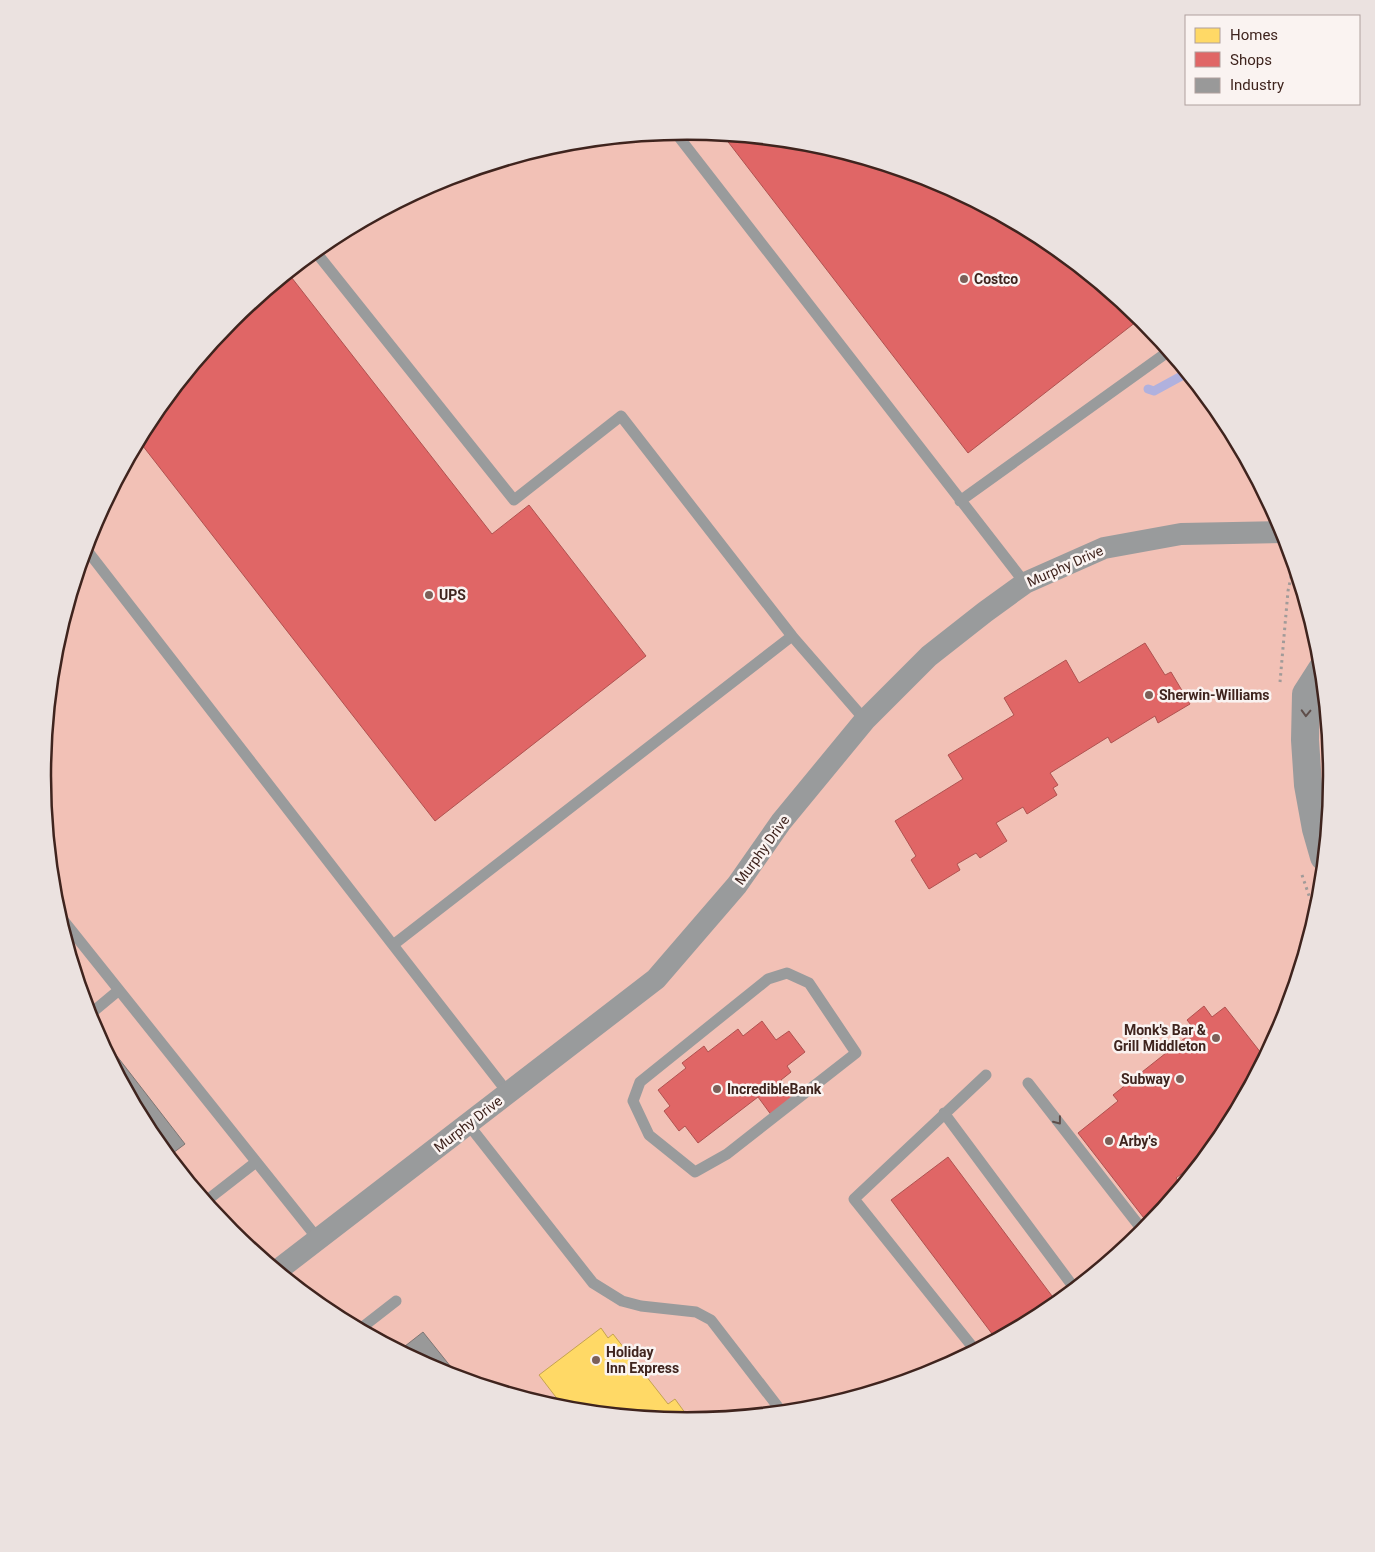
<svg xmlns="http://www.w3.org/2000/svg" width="1375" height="1552" viewBox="0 0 1375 1552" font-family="Roboto,sans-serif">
	<rect width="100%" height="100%" fill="#edcec7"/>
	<path fill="#f2c1b6" d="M45 776a643 643 0 1 1 1286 0a643 643 0 1 1-1286 0Z"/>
	<path fill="#ffd966" stroke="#c5a350" d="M601 1328 608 1338 613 1334 668 1404 675 1399 691 1421 565 1409 539 1375Z"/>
	<path fill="#e06666" stroke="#b05250" d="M722 134 814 143 935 180 1046 240 1141 318 968 453Z
		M288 273 492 534 529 505 646 656 435 821 139 441 151 417 232 320Z
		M1145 643 1165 675 1171 672 1190 704 1158 723 1155 716 1111 743 1108 737 1050 773 1058 785 1053 788 1057 795 1027 814 1023 807 996 823 1007 841 980 858 976 853 957 864 960 870 929 889 911 860 916 856 895 821 963 779 948 755 1014 715 1004 698 1066 660 1079 683Z
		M1204 1006 1212 1017 1225 1007 1265 1058 1224 1135 1208 1153 1176 1178 1182 1186 1162 1210 1147 1222 1078 1133 1118 1101 1113 1095 1195 1030 1187 1020Z
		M762 1021 776 1040 789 1031 805 1052 787 1066 791 1072 781 1080 795 1099 772 1116 758 1097 698 1143 685 1126 679 1131 664 1111 670 1106 658 1090 686 1068 682 1063 704 1046 708 1052 738 1029 743 1036Z
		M948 1157 1055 1300 1020 1326 996 1339 891 1200Z"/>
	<path fill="#999" stroke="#7e7674" d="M106 1042 185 1144 169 1156 151 1134 103 1044Z
		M423 1332 459 1377 440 1372 400 1350Z"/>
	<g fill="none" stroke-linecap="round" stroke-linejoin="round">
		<path stroke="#b0b1de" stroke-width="9" d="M1148 389 1154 391 1187 373"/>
		<path stroke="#a19b99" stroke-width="3" stroke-dasharray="2.5 4" stroke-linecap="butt" d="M1280 682 1288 591 1294 563
			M1302 875 1316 916"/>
		<path stroke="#999b9c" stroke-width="11" d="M675 132 1025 583
			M960 501 1169 351
			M86 549 393 945 792 636 621 416 514 500 315 251
			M792 636 865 720
			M59 915 318 1239
			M393 945 508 1093
			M787 973 809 983 856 1053 727 1154 695 1172 649 1135 633 1101 640 1082 768 979Z
			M89 1015 119 990
			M1028 1083 1144 1232
			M944 1113 1075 1289
			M468 1124 593 1283 622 1301 641 1306 696 1312 711 1320 782 1412
			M206 1201 256 1162
			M360 1329 396 1301
			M975 1350 854 1199 986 1075"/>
		<path stroke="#999b9c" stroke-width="22" d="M278 1270 656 979 737 885 781 822 865 720 929 656 985 612 1025 583 1104 548 1181 534 1284 532"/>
		<path stroke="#999b9c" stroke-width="28" d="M1322 669 1306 694 1305 740 1308 785 1316 829 1324 857"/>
	</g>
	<defs><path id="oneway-chevron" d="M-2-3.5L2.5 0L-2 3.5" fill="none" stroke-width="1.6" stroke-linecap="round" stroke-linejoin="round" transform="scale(1.25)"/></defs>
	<g stroke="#5e4e4a">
		<use href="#oneway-chevron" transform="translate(1306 713) rotate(92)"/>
		<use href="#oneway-chevron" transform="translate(1058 1121) rotate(52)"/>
	</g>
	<g fill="#7c6059" stroke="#faf3f1" stroke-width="2">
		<circle cx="964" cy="279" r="5"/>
		<circle cx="429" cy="595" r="5"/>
		<circle cx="1149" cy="695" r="5"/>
		<circle cx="1216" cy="1038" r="5"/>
		<circle cx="1180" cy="1079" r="5"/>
		<circle cx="717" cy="1089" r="5"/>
		<circle cx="1109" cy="1141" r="5"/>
		<circle cx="596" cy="1360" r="5"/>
	</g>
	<g text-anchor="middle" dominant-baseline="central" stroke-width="5" stroke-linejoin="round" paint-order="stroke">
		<g font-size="14" font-weight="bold" fill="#3f241e" stroke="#faf3f1" text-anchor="start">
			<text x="974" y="279">Costco</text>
			<text x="439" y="595">UPS</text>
			<text x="1159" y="695">Sherwin-Williams</text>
			<text x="1206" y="1030" text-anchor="end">Monk's Bar &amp;<tspan x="1206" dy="16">Grill Middleton</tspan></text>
			<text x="1170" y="1079" text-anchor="end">Subway</text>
			<text x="727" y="1089">IncredibleBank</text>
			<text x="1119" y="1141">Arby's</text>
			<text x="606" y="1352">Holiday<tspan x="606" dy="16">Inn Express</tspan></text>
		</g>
		<g font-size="14" fill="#3f241e" stroke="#faf3f1">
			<text transform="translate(1065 566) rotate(-24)">Murphy Drive</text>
			<text transform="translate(762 850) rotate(-54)">Murphy Drive</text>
			<text transform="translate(468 1124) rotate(-38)">Murphy Drive</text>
		</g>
	</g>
	<path d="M0 0H1375V1552H0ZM51 776a636 636 0 1 1 1272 0a636 636 0 1 1-1272 0Z" fill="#ebe2e0" fill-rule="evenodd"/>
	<path fill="none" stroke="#3f241e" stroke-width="2.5" d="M51 776a636 636 0 1 1 1272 0a636 636 0 1 1-1272 0Z"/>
	<rect x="1185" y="15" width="175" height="90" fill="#faf3f1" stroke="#afa09d"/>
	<rect x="1195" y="28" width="25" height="15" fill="#ffd966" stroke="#afa09d"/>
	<text x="1230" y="40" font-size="15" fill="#3f241e">Homes</text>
	<rect x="1195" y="52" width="25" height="15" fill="#e06666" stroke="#afa09d"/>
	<text x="1230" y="65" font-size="15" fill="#3f241e">Shops</text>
	<rect x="1195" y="78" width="25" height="15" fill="#999999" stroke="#afa09d"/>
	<text x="1230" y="90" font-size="15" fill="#3f241e">Industry</text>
</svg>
